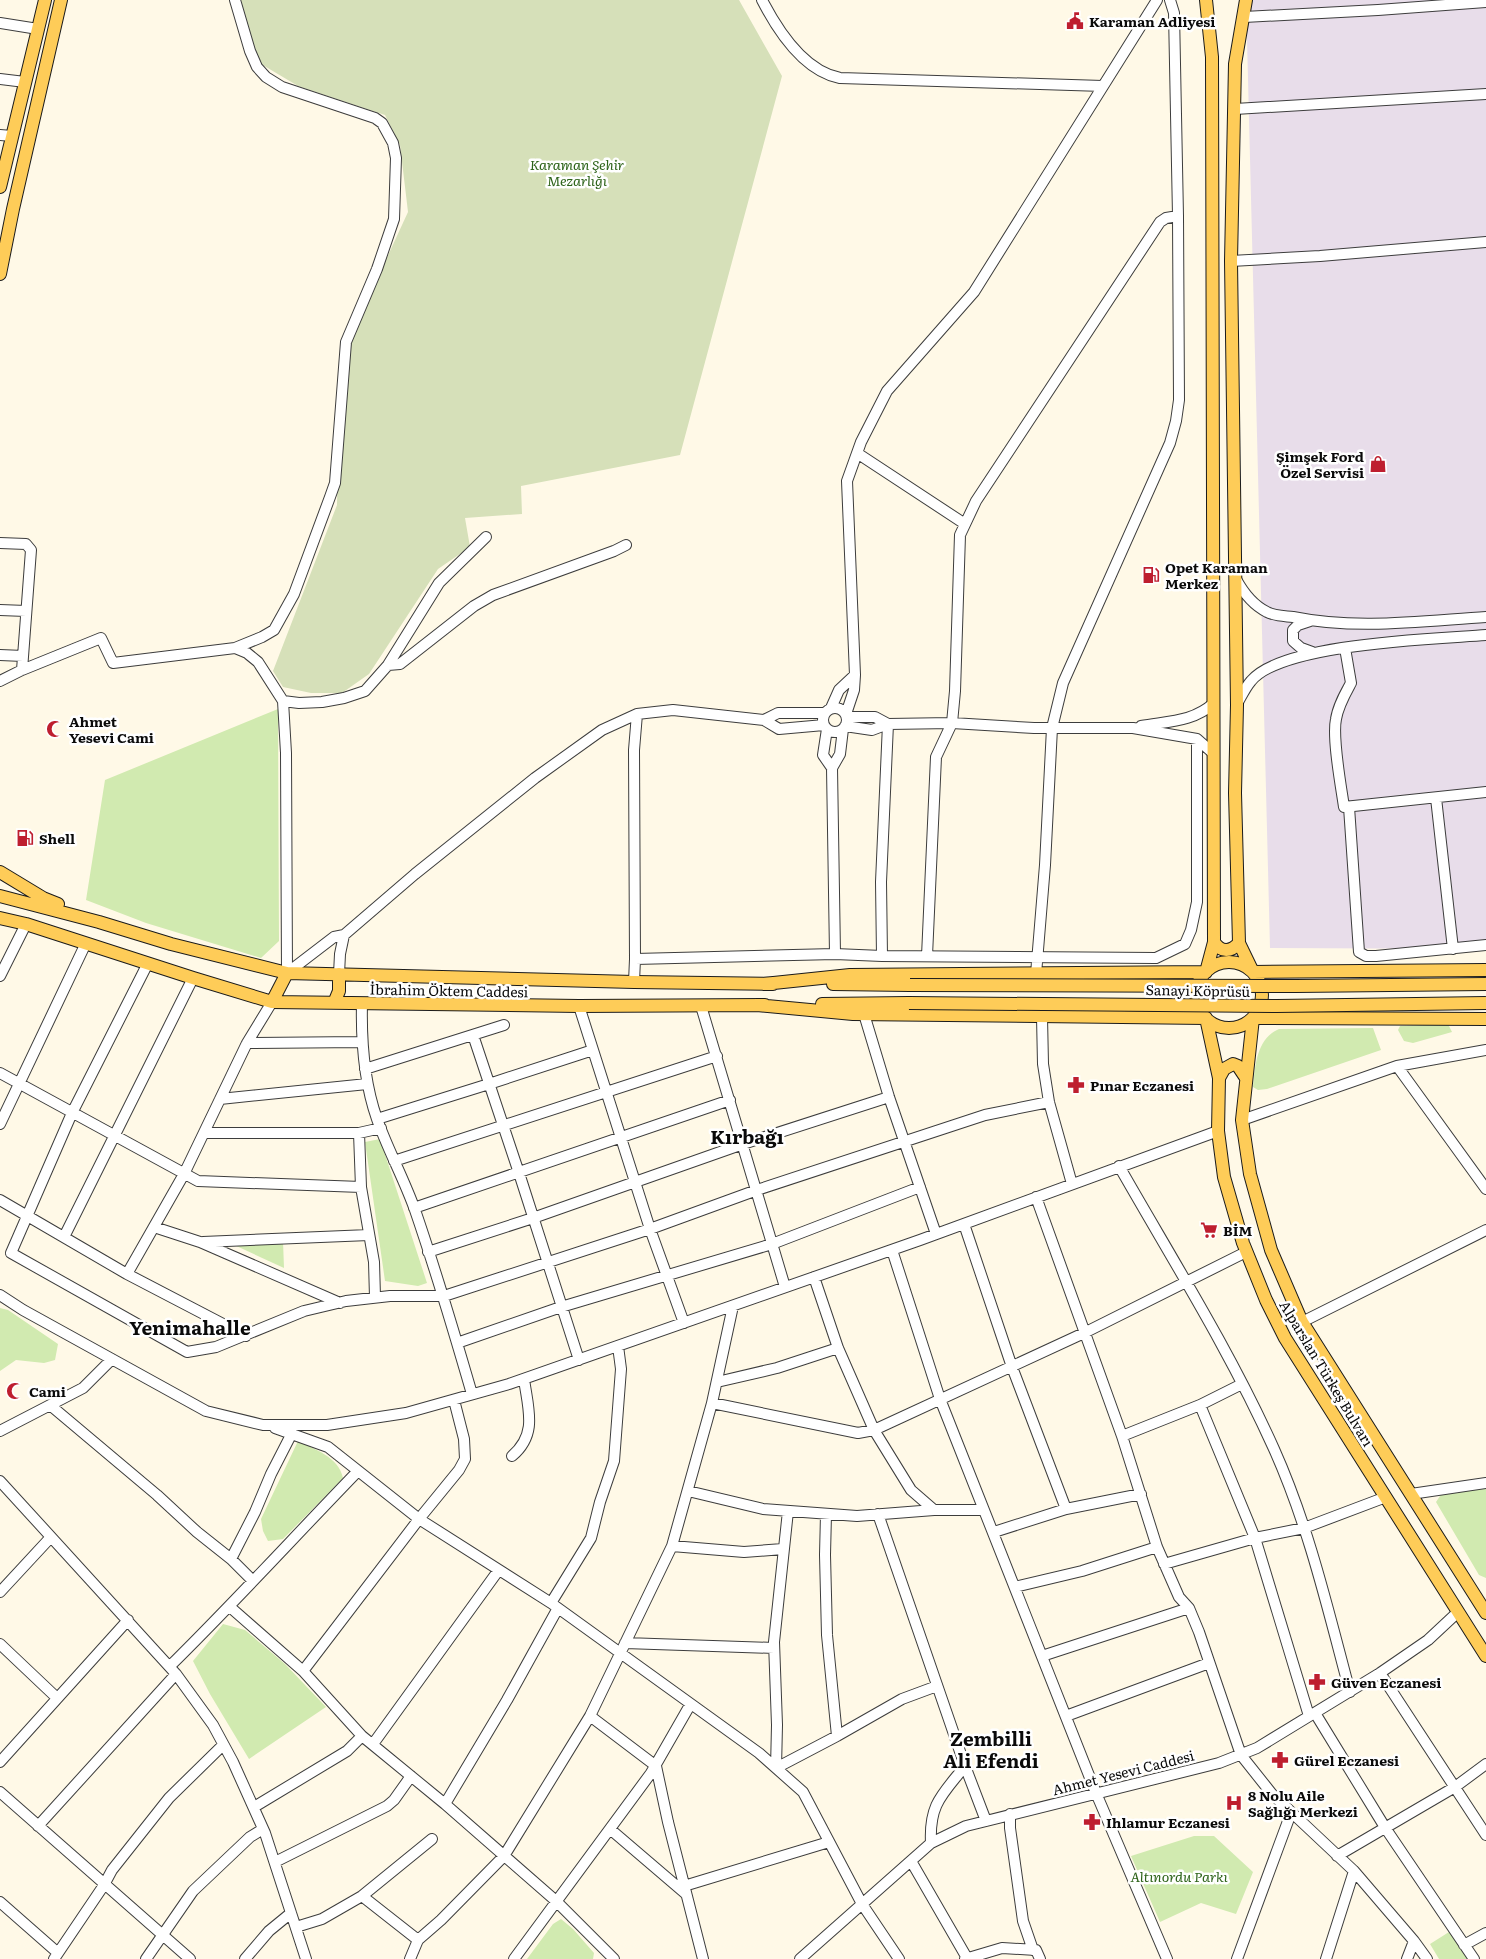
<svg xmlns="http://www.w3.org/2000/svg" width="1486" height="1959" viewBox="0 0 1486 1959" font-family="Literata,serif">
	<rect width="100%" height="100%" fill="#fff9e7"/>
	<path fill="#e8ddea" d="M1246 0H1486V949L1270 948Z"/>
	<path fill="#d1eab0" d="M278 709 279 941 261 958 146 923 86 900 105 780Z
		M1448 1024 1452 1032 1413 1043 1404 1041 1398 1030 1400 1026Z
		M1373 1028 1381 1050 1267 1089 1258 1090 1253 1087C1255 1065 1257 1038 1279 1029Z
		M380 1139 427 1283 418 1286 385 1281 365 1142Z
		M283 1241 284 1268 232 1244Z
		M0 1308 8 1310 58 1344 55 1360 44 1363 16 1360 0 1371Z
		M298 1441C314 1449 339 1457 343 1478L283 1539 268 1541 263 1531 261 1519Z
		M1486 1484V1578L1479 1575 1436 1502 1444 1490Z
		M223 1624 245 1630 285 1664 326 1707 249 1759 210 1694 193 1661Z
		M1194 1836H1214L1253 1872 1236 1914 1201 1903 1160 1922 1131 1856Z
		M561 1919 573 1929 594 1953 593 1959H527L553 1924Z
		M1449 1932 1468 1959H1439L1430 1944Z"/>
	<path fill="#d6e0b9" d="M241 0H739L782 76 680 455 521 486 522 514 465 518 470 547 438 569 369 674 342 693H311L283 687 273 671 337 505 338 442 349 340 408 212 400 145 385 115 298 86 256 61Z"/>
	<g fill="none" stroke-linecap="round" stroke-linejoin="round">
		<g stroke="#3d3d3d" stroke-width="12">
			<path id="minor" d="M762 0C778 31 804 71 840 78L1103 86
				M1244 17 1378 10 1486 2
				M0 23 38 29
				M0 79 25 82
				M1235 109 1486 94
				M0 135 12 136
				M1231 261 1320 256 1486 242
				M857 453 965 524
				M0 543 26 544 31 550 22 670
				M1236 579C1243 592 1253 605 1267 612 1274 616 1285 616 1293 617 1356 630 1422 621 1486 617
				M0 610 26 611
				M1310 621 1298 625 1293 630V641L1301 648 1312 652
				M235 648 262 637 274 630 294 594 330 497 335 483 346 342 377 269 394 219 396 158 393 143 382 123 375 118 282 87 266 77 257 67 250 51 235 0
				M1345 648 1351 683C1345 694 1338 706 1336 719 1332 738 1341 786 1344 807L1486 792
				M0 655 23 656
				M388 665 400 664 474 606 493 595 614 551 626 545
				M0 681 22 670 101 638 113 663 235 648 247 653 258 662 283 701 286 753 287 973
				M283 701 299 703 322 702 344 698 365 691 388 665 439 583 486 537
				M1237 704C1241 697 1245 688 1251 681 1282 643 1435 639 1486 635
				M823 720a12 12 0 1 1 24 0a12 12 0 1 1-24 0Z
				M831 708 839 690 855 675
				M846 714 854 690 855 675 847 481 861 442 887 391 974 292 1157 0
				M847 717H875L888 724
				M764 720 778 713H824
				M845 726 872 730 888 724 952 723 1034 728H1133L1197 739 1214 754
				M1141 726C1169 721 1193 722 1214 703
				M832 768 840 754 843 729
				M1436 798 1453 949
				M1349 807 1359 952 1366 956H1376L1486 945
				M835 954 882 956 1156 958 1185 944 1191 930 1197 902V739
				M882 956 881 882 888 724
				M927 956 936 757 952 723 955 691 960 535 976 501 1160 222 1166 218 1178 216
				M635 959 634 750 637 714
				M148 963 72 1113 11 1253 187 1352 216 1347 304 1311 346 1301 390 1296H444L650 1229 757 1190 985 1115 1049 1102
				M287 973 334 937 344 935 415 874 535 778 602 730 637 714 673 710 764 720 779 729 824 725
				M339 974 340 954 344 935
				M1036 974 1045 865 1052 728 1063 683 1170 443 1176 421 1179 400 1178 216 1174 13 1170 0
				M0 976 26 924
				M634 982 635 959 835 954 832 768 823 755 827 729
				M362 1003C361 1043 364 1082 377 1119 388 1150 404 1179 415 1210 436 1271 454 1332 472 1394
				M579 1006 650 1229 684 1323
				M701 1006 785 1287
				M864 1014 889 1097 936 1234
				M1042 1017 1043 1064 1049 1102 1072 1184
				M473 1035 519 1173 579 1360
				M247 1043 361 1042
				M1397 1066 1486 1189
				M365 1069 504 1025
				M0 1073 198 1181 361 1187
				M220 1099 367 1084
				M377 1119 489 1084 593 1050
				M1242 1120 1397 1066 1486 1050
				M0 1124 86 943
				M204 1133H359L381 1128
				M359 1133 361 1187 374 1262 375 1297
				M394 1161 717 1056
				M1119 1166C1172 1259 1230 1351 1274 1449 1309 1527 1328 1610 1350 1692
				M1036 1197 1122 1436 1157 1547 1179 1597 1189 1608 1199 1632 1241 1755 1272 1794 1354 1871 1414 1941 1427 1959
				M0 1200 127 1274 246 1336
				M414 1208 730 1100
				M964 1224 1012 1367 1066 1509
				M154 1227 200 1242 340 1303
				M64 1237 193 978
				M203 1242 369 1235
				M892 1250 940 1399 1096 1793 1167 1959
				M428 1252 533 1218 743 1144 889 1097
				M127 1274 184 1174 247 1043 272 1002
				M814 1277 838 1348 874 1430 911 1490 934 1510
				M0 1295 23 1310 206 1411 263 1425H327L406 1413 509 1384 920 1240 1218 1131
				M1302 1322 1486 1230
				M457 1343 561 1307 772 1244 920 1187
				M717 1382 777 1368 838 1348
				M712 1403 858 1433 874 1430 1084 1333 1246 1252
				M50 1405 157 1495 197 1532 231 1559 252 1580
				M1200 1405 1255 1538 1309 1716
				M275 1428 328 1447 419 1519 551 1603 759 1753 803 1792 862 1904 899 1959
				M0 1431 83 1388 112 1359
				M1122 1436 1200 1405 1242 1384
				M512 1456C538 1434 528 1409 524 1379
				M0 1481 176 1674 213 1725 233 1762 265 1833 306 1959
				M688 1491 763 1509 857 1516 934 1510H984
				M1411 1494 1486 1483
				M788 1511 774 1642 777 1725 776 1768 837 1736 902 1699 937 1686
				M826 1514 825 1555 827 1635 837 1736
				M878 1514 965 1766 986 1821
				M994 1532 1066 1509 1141 1494
				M672 1546 744 1552 783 1549
				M231 1559 255 1512 271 1474 292 1433
				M1164 1564 1255 1538 1304 1528 1386 1497
				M1015 1587 1082 1571 1157 1547
				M0 1592 51 1537
				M551 1603 591 1538 600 1502 614 1461 621 1369 618 1346
				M230 1607 303 1671 362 1736 445 1804 556 1901 614 1959
				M625 1643 774 1648
				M0 1644 57 1698
				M1042 1656 1189 1608
				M170 1666C234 1603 295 1536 358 1471
				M303 1671 419 1519 459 1470 465 1459 464 1439 454 1400
				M1380 1673 1486 1835
				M1315 1713 1386 1829 1474 1959
				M590 1716 656 1766 668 1822 703 1959
				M1066 1716 1209 1663
				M373 1744 498 1571
				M0 1762 128 1620
				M0 1792 190 1959
				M445 1804 507 1700 558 1608
				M254 1807 347 1751 362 1736
				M1010 1814V1828L1023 1921 1033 1950
				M38 1826 176 1674
				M610 1829 686 1894
				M931 1843C929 1804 942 1795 965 1766
				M1337 1856 1455 1787 1486 1764
				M911 1861 967 1958
				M275 1862 387 1806 394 1800 411 1776
				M684 1886 829 1842
				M362 1896 418 1940 410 1959
				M0 1902 58 1953
				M296 1927 322 1919 362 1896 432 1839
				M418 1940 441 1920 504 1856 590 1716 672 1546 712 1403 733 1306
				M1464 1945 1486 1933
				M54 1959 104 1885 112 1870 169 1798 223 1745
				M146 1959 193 1891 250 1837 263 1829
				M245 1959 269 1931 291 1913
				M514 1959 651 1773 690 1705
				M800 1959 931 1843 966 1826 1219 1763 1257 1748 1380 1673 1428 1640 1458 1612
				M965 1959 1002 1948 1036 1950 1040 1959
				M1237 1959 1291 1813
				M1326 1959 1354 1871
				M1407 1959 1414 1941"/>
		</g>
		<g stroke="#1b1b1b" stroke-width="14">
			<path id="major" d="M1246 0 1235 64 1231 261 1237 705 1235 793 1239 943 1253 972 1486 970
				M0 187 45 0
				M0 274 13 209 61 0
				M0 872 43 898 58 904
				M0 896 99 922 171 944 287 973 634 982 773 984
				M0 918 26 924 193 978 272 1002 579 1006 765 1005
				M1214 942C1221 953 1231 952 1239 943
				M1196 995a33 33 0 1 1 66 0a33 33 0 1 1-66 0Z
				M764 984 850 975 1206 972 1214 942 1212 57 1206 0
				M833 984 910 985
				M272 1002 287 973
				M334 1003 339 991V974
				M822 1004 909 1003
				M757 1005 853 1014 1206 1018 1219 1078 1218 1131 1224 1177 1243 1243 1266 1300 1285 1338 1486 1656
				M1486 1019 1253 1018 1242 1120 1250 1174 1271 1250 1302 1322 1486 1613
				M1219 1078 1224 1069 1233 1064 1238 1066 1246 1078"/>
		</g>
		<use href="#minor" stroke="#fff" stroke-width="10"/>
		<use href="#major" stroke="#fecc58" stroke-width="12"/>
		<g stroke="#1b1b1b" stroke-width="14" stroke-linecap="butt">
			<path id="major-bridge" d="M910 985 1296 986 1486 984
				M909 1003 1277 1006 1486 1003"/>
		</g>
		<use href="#major-bridge" stroke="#fecc58" stroke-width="12"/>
	</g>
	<defs>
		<g id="civic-bare" transform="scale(1.35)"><path d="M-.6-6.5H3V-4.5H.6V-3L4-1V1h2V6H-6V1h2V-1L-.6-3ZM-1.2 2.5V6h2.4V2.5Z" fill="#be1e2f" stroke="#fff" stroke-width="2.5" paint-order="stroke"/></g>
		<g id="shop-bare" transform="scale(1.35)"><path d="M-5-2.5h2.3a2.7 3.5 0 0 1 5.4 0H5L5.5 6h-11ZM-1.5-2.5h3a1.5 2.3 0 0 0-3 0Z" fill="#be1e2f" stroke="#fff" stroke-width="2.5" paint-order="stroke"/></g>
		<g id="fuel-bare" transform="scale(1.35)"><path d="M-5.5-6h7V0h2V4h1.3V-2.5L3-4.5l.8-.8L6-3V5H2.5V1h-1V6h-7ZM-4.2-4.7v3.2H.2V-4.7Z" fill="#be1e2f" stroke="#fff" stroke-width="2.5" paint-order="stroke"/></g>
		<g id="mosque-bare" transform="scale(1.35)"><path d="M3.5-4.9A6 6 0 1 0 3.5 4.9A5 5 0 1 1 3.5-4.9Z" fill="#be1e2f" stroke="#fff" stroke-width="2.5" paint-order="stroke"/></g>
		<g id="pharmacy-bare" transform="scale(1.35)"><path d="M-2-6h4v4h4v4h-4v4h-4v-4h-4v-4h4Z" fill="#be1e2f" stroke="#fff" stroke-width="2.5" paint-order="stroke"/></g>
		<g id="supermarket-bare" transform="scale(1.35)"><path d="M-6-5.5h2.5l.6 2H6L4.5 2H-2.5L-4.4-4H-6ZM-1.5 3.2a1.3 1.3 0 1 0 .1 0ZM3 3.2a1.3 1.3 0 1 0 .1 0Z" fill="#be1e2f" stroke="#fff" stroke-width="2.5" paint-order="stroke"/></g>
		<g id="hospital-bare" transform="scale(1.35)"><path d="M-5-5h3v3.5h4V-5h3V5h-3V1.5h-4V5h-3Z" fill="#be1e2f" stroke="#fff" stroke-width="2.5" paint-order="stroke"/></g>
	</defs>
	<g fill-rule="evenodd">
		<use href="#civic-bare" x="1075" y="21"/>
		<use href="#shop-bare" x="1378" y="464"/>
		<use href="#fuel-bare" x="1151" y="575"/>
		<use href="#mosque-bare" x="55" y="729"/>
		<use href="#fuel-bare" x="25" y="838"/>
		<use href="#pharmacy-bare" x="1076" y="1085"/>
		<use href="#supermarket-bare" x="1209" y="1230"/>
		<use href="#mosque-bare" x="15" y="1391"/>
		<use href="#pharmacy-bare" x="1317" y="1682"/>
		<use href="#pharmacy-bare" x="1280" y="1760"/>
		<use href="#hospital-bare" x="1234" y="1803"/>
		<use href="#pharmacy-bare" x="1092" y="1822"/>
	</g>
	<g text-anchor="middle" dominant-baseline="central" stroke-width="5" stroke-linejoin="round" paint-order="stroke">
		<g font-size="14" font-weight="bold" fill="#0a0a0a" stroke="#fff" text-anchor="start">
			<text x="1089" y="21">Karaman Adliyesi</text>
			<text x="1364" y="456" text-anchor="end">Şimşek Ford<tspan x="1364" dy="16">Özel Servisi</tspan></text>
			<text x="1165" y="567">Opet Karaman<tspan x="1165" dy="16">Merkez</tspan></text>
			<text x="69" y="721">Ahmet<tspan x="69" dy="16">Yesevi Cami</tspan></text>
			<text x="39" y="838">Shell</text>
			<text x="1090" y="1085">Pınar Eczanesi</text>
			<text x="1223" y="1230">BİM</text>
			<text x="29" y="1391">Cami</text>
			<text x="1331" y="1682">Güven Eczanesi</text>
			<text x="1294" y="1760">Gürel Eczanesi</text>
			<text x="1248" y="1795">8 Nolu Aile<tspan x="1248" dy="16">Sağlığı Merkezi</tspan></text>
			<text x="1106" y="1822">Ihlamur Eczanesi</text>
		</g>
		<g font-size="14" font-style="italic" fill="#2d6319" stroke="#fff">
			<text x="577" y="164">Karaman Şehir<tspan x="577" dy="16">Mezarlığı</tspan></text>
			<text x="1179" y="1876">Altınordu Parkı</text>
		</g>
		<g font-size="14" fill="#0a0a0a" stroke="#fff">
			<text transform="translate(449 990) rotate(1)">İbrahim Öktem Caddesi</text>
			<text transform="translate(1198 990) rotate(1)">Sanayi Köprüsü</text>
			<text transform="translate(1327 1373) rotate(59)">Alparslan Türkeş Bulvarı</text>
			<text transform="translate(1123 1772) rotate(-14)">Ahmet Yesevi Caddesi</text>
		</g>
		<g font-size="19" font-weight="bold" fill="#0a0a0a" stroke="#fff">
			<text x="747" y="1136">Kırbağı</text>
			<text x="190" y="1327">Yenimahalle</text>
			<text x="991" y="1738">Zembilli<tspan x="991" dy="22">Ali Efendi</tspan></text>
		</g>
	</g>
</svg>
